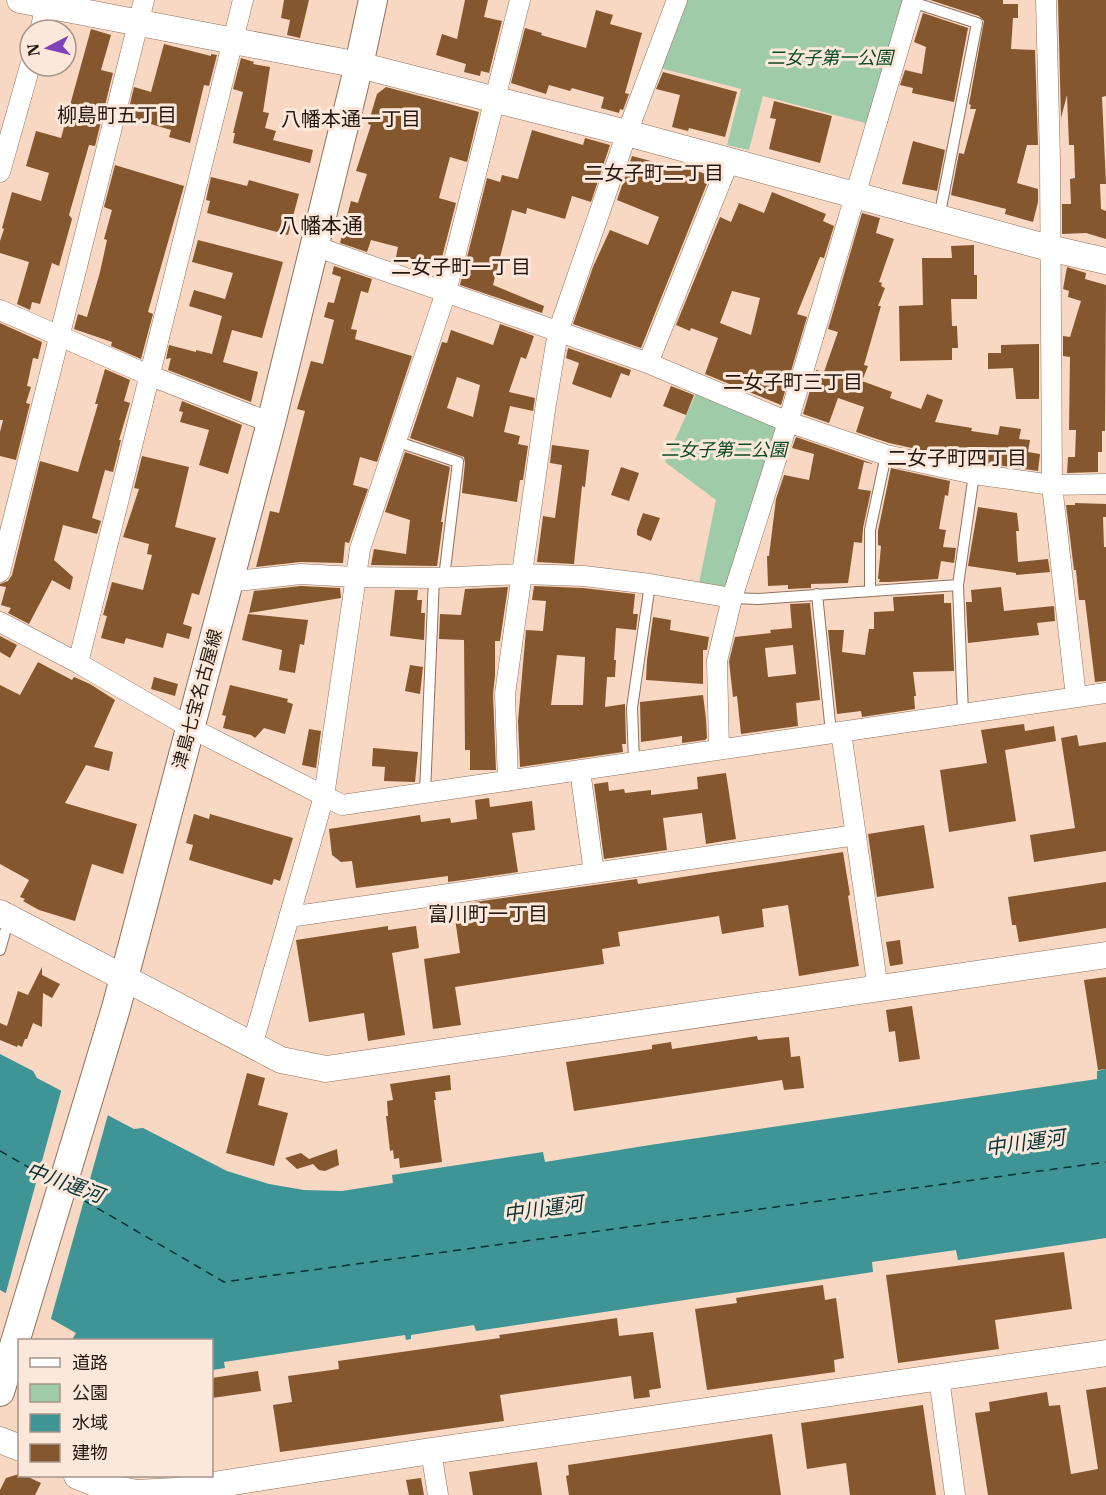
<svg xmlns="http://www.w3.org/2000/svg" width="1106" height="1495" viewBox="0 0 1106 1495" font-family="'IBM Plex Serif','Noto Sans JP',serif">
	<rect width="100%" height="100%" fill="#f8d8c3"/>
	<path fill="#9fcba9" d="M685 0H906L869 124 763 96 749 150 727 145 741 89 660 68Z
		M698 389 778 428 729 585 722 589 699 583 716 500 665 462Z"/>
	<path fill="#3f9595" d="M0 1054 33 1071 37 1078 134 1129 143 1128 227 1171 269 1184 304 1190 342 1191 393 1183 392 1175 543 1152 545 1162 650 1145 1097 1079V1071L1106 1069V1238L958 1260 956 1250 872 1262 873 1272 476 1331 474 1325 411 1335V1339L406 1340 405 1335 224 1362 225 1368 212 1370V1340H72L76 1333 0 1290Z"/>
	<path fill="#f8d8c3" d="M62 1088 109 1111 50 1322 5 1296Z"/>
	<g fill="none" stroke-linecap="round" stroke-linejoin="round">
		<path stroke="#073232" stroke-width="1.5" stroke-dasharray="8 6" stroke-linecap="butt" d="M0 1151 49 1179
			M73 1194 224 1282 1106 1162"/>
	</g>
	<path fill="#84572e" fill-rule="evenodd" d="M284 0H309L300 38 287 35 290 20 281 18Z
		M465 0H488L484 17 502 21 489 73 481 71 480 76 464 72 466 64 436 55 442 34 457 39Z
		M930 0H1003V4H1018V18H1013L1011 49 1035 50 1038 145H1027L1017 183 1038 189V202L1033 222 1005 214 1006 209 951 195 959 153 964 154 976 109H970L971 105 969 104 984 21 979 16Z
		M1058 0H1106V96L1102 97 1106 184H1100L1101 209 1106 211V239L1086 233 1062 234V204H1071L1070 179 1075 178 1074 145H1069L1067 95 1061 118Z
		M596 10 613 15 610 24 642 33 625 93 629 94 623 110 620 109 619 113 601 108 604 97 572 88 570 91 549 85 546 94 511 83 525 28 542 33 541 35 586 48Z
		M923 13 968 28 954 102 912 93 913 88 900 85 905 70 922 74 926 47 914 42Z
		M91 29 111 35 101 70 113 73 95 146 89 145 69 215 72 219 59 266 52 263 40 304 32 302 30 310 17 304 29 262 0 253V241L4 229 2 228 12 192 41 201 49 173 26 166 36 131 61 138Z
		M164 44 211 56V54L217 55 209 86 204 85 190 143 169 137 171 130 127 117 134 87 151 92Z
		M241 58 254 62 253 64 270 67 263 112 269 113 265 128 276 131 273 140 313 150 310 163 233 143 235 133H233L243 92 233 89Z
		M663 72 737 92 725 137 689 128 688 131 672 127 680 95 656 89Z
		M386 87 479 112 467 162 450 157 439 198 456 203 439 269 396 257 398 247 371 240 367 252 340 243 351 201 358 203 367 174 356 171 371 125 368 124 377 94Z
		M774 101 832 116 820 163 769 149 776 119 770 118Z
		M532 130 583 145 585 138 610 145 591 202 572 196 565 219 527 208 526 214 512 210 493 285 544 306 542 313 460 285 487 178 500 182 502 175 518 179Z
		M913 141 945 150 937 191 902 184Z
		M632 156 681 169 682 167 695 170 710 176 641 348 573 324 593 267 610 230 648 245 659 217 617 200Z
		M115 165 184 186 148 312 153 314 141 359 111 346 112 342 74 329 78 314 87 317 100 272 107 240 104 239 112 210 104 207Z
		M211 177 247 186 249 180 299 194 288 235 207 213 210 201 206 200Z
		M772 192 826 214 823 221 834 226 824 258 820 257 797 314 807 317 781 405 705 374 718 338 691 328 690 331 676 325 720 217 731 222 739 203 764 213ZM732 291 760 298 751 335 720 323Z
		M862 213 880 218 876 233 894 239 879 282 882 283 881 286 885 288 878 306H881L864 365 868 366 862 381 892 392 890 398 921 409 927 394 943 400 935 422 972 428 971 431 998 435 1000 426 1021 429 1019 439 1030 440 1028 452 1040 454 1038 471 976 462 889 443 856 432 864 407 838 398 829 423 803 414 816 370 824 372 838 332 828 329Z
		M198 240 283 262 262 338 232 330 223 362 258 372 251 402 168 370 171 358 166 359 169 345 196 352V350L212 354 222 316 189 306 194 290 225 299 233 273 192 262Z
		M974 245V275H977V299H951L952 326H957L958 348H952V360L900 361 899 306 923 305 922 258H952L951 246Z
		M334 266 372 279 368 293 361 291 351 329 357 330 355 339 412 356 377 462 360 457 353 485 368 489 349 543 345 542 343 563 300 562 256 567 270 511 279 513 305 411 297 409 311 361 323 364 334 320 324 317 328 302 334 303 341 277 332 274Z
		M1067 267 1086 273 1085 279 1106 285 1105 431H1102V452H1098V472L1067 473 1068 457H1075L1076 430H1069L1070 357 1063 356V336L1070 337 1081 301 1068 297 1069 291 1063 289Z
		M0 323 42 342 38 359 33 358 27 386 31 387 26 403 30 404 16 460 0 456V432L3 420H0Z
		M500 324 534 336 526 359 521 357 509 392 535 398 533 411 510 406 504 432 520 436 518 444 528 446 523 480H520L517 502 462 493 465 463 464 457 410 438 442 342 447 343 451 330 493 345ZM457 377 480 385 473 417 447 408Z
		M1039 344V399H1016L1013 368 988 369V353H1001V345Z
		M568 348 631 370 629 376 621 373 611 398 572 384 579 363 566 358Z
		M105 369 130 380 124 401 130 403 119 440H121L113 472 105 470 92 518 101 521 97 534 63 525 54 560 73 577 70 590 52 580 29 624 8 613 11 608 1 605 6 587 0 586V584L8 581 12 575 40 461 78 472 98 404H95Z
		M671 386 694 395 686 415 663 406Z
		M182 401 242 425 228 474 199 465 209 430 180 422 183 412 179 411Z
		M796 437 874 464 864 462 858 489 871 491 863 528 862 543 854 542 848 583 811 584V588L788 589V585L768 586 767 556H769L776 499 784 475 809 480 814 454 792 448Z
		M552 445 589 450 585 487 582 486 574 564 537 562 543 516 555 518 562 465 550 463Z
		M405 452 450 467 441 522H443L437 566 371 565 374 549 406 554 410 520 385 512Z
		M142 456 189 467 175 527 216 538 199 595 192 593 183 624 192 627 189 639 167 633 163 648 126 638 124 644 101 638 107 616 103 615 112 582 143 590 152 555 147 554 149 544 123 537 139 489 134 488Z
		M621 467 639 473 629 501 611 495Z
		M891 468 950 481 948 496 945 495 939 529 946 530 943 547 956 548 954 563 941 561 938 579 889 582H879L880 579H878L881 546 878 545V531Z
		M1075 503 1106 504V517H1103L1104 547H1106V681L1095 682 1085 600H1079L1076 570H1074L1066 505H1075Z
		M978 507 1017 513 1019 531H1016L1018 562 1048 559 1050 572 1016 575V573L968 566Z
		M643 513 660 518 651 541 637 535V530Z
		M301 586 340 588 341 598 249 613 254 591Z
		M534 586 583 588 635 594 633 614H638L636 630 616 628 614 660H616L615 677H607L605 707 625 704 626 744H622L623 752 520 767 518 721 526 630 543 631 546 601 532 600ZM557 655 585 657 583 705H551Z
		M508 587 500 641H495V676L493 694 496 770H470V750H465L464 640 439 639 440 614 461 615 465 589Z
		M1001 587 1004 611 1054 606 1055 621 1037 623 1039 635 968 643 966 602H972L971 590Z
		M395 590H418L417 600H422L421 613H425L424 640 390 636Z
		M944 594V603H951L954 671 913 672 916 696H914L915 709 862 717 861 711 837 714 828 630H844L842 652 865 655 869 629H874V612L894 611 893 597Z
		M810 603 820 700 796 703 798 726 741 734 737 696 733 697 729 661 735 637 771 633 770 630 792 628 790 604ZM793 645 796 674 768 677 765 648Z
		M248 614 308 620 304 645 300 644 295 673 279 670 282 650 242 640Z
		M653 617 671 620 670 630 709 637 707 650H703V684L646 680 647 660Z
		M0 636 17 645 10 658 0 652Z
		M38 662 72 680 74 677 90 684 115 700 94 747 113 752 109 771 86 765 65 803 137 824 123 874 92 864 75 921 39 910 23 901 25 899 20 897 29 880 0 864V685L20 695Z
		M410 665 423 667 420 694 405 691Z
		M154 677 178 684 175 696 151 689Z
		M230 685 288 699 287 702 293 704 285 734 264 728 255 738 251 735 223 728 226 716 222 715Z
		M703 695 706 719 707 738 705 740 682 743V736L641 742 640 702Z
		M1024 724 1025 731 1054 726 1056 741 1005 750 1016 821 949 832 940 770 987 763 981 730Z
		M309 729 321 731 316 768 302 765Z
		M1077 735 1079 746 1106 742V851L1034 862 1030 835 1075 828 1061 738Z
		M373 748 418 752 415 782 384 781 385 767 372 766Z
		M726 773 736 839 706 844 702 813 663 818 667 850 604 859 594 784 608 782 609 791 624 789 625 793 651 790V795L698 789 697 777Z
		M489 798 490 807 532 801 535 830 512 833 518 872 448 882V876L356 888 352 861 341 862 332 855 329 829 420 815 421 822 450 818 451 823 477 819 475 800Z
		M194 814 209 819 210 814 293 838 280 881 274 879 272 885 189 860 193 845 186 843Z
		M924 825 934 888 877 897 868 834Z
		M843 852 850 895 848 896 859 966 799 976 788 905 762 909 764 927 722 934 719 916 618 932 620 946 602 949 604 964 455 987 461 1025 433 1029 424 959 460 953 453 905 637 879 638 884Z
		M1106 882V928L1019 942 1016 925H1012L1008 897Z
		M388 926V930L416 926 419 948 392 953 405 1035 368 1041 364 1013 309 1022 296 940Z
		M900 940 903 964 890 966 886 942Z
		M42 967V975L60 984 52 998 43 993 42 1027 33 1023 27 1039H25L22 1047 18 1045 17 1047 0 1040V1023L7 1026 18 991 28 995Z
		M1106 977V1069L1098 1070 1084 980Z
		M912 1006 920 1059 899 1062 895 1031 889 1032 886 1010Z
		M757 1036 758 1040 789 1037 791 1057 800 1056 804 1088 784 1090 782 1080 574 1111 566 1062 652 1049V1045L671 1042 672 1049Z
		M247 1073 265 1078 258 1105 288 1113 274 1166 226 1153Z
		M450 1075 451 1090 435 1092 436 1100H434L442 1162 400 1168 399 1158 394 1159 393 1150 390 1151 386 1116H388L387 1101 393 1100 390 1084Z
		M337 1149 339 1165 325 1171 319 1170 313 1164 297 1169 285 1158 301 1153 309 1159Z
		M1064 1252 1072 1309 995 1320 999 1349 898 1363 886 1275Z
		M823 1285 825 1300 836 1298 844 1358 834 1360 835 1372 707 1390 695 1309 737 1303 736 1298Z
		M617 1318 619 1336 653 1332 661 1388 649 1390 650 1397 634 1399 631 1376 500 1395 504 1421 280 1452 273 1405 292 1402 288 1376 339 1369 338 1361 500 1338 499 1335Z
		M258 1371 261 1391 212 1398V1378Z
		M1106 1387V1495H988L975 1413 990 1411 989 1402 1047 1392 1049 1406 1060 1405 1071 1474 1098 1469 1086 1390Z
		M923 1405 936 1495H850L846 1463 807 1469 801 1423Z
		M772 1434 781 1495H569L566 1476 569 1475 568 1465Z
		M537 1462 542 1495H473L469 1472Z
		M19 1474 20 1476H26L41 1483 35 1495H0V1490L6 1478Z
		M421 1478 424 1495H409L406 1480Z"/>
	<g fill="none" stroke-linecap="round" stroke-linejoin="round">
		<g stroke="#8d715e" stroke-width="12">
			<path id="service" d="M912 2 977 23 939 218
				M395 441 458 462 444 578
				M870 589V530L886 455
				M817 594 831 733
				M732 598 758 599 958 585
				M963 714 958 585 974 474
				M634 762 632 708 650 584
				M425 793 434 578
				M0 950 9 918"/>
		</g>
		<g stroke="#8d715e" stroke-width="21">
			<path id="minor" d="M1046 0 1050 160 1052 485 1076 697
				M40 30 48 0
				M0 172 30 66
				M314 246 648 363 788 422 886 455 974 474 1052 485 1106 484
				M0 310 151 376 271 423
				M648 363 729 161
				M0 572 144 0
				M228 582 301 574 355 577 434 578 523 574 584 576 650 584 732 598
				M0 622 78 663 189 727 342 805 1106 693
				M78 663 243 0
				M841 732 878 989
				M719 749 717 661 732 598 788 422 913 0
				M580 770 594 873
				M508 781 505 694 545 410 558 332 627 133 677 0
				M289 917 856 835
				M252 1046 324 796 360 549 446 292 520 0
				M939 1378 955 1495
				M431 1451 438 1495"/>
		</g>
		<g stroke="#8d715e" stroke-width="27">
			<path id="tertiary" d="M20 0 359 65 627 133 1049 248 1106 261
				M0 913 281 1060 326 1069 1106 955
				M0 1440 20 1448
				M77 1476 102 1486 136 1493 175 1491 431 1451 1106 1353"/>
		</g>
		<g stroke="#8d715e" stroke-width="30">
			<path id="secondary" d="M0 1392 116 1008 271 423 359 65 373 0"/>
		</g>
		<use href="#service" stroke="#fff" stroke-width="10"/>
		<use href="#minor" stroke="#fff" stroke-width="20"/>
		<use href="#tertiary" stroke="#fff" stroke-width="26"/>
		<use href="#secondary" stroke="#fff" stroke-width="28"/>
	</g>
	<g text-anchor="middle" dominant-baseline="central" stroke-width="6" stroke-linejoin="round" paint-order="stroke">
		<g font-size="18" font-style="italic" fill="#064923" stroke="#fce8db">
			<text x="830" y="57">二女子第一公園</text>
			<text x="724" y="449">二女子第二公園</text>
		</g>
		<g font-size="18" fill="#231710" stroke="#fce8db">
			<text transform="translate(197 699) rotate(-75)">津島七宝名古屋線</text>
		</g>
		<g font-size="20" fill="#231710" stroke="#fce8db">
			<text x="117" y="114">柳島町五丁目</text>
			<text x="351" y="118">八幡本通一丁目</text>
			<text x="654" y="172">二女子町二丁目</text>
			<text x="461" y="266">二女子町一丁目</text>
			<text x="793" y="381">二女子町三丁目</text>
			<text x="957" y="457">二女子町四丁目</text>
			<text x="488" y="913">富川町一丁目</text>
		</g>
		<g font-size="20" font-style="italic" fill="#073232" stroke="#fce8db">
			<text transform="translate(1025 1142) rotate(-8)">中川運河</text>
			<text transform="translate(65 1182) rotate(20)">中川運河</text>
			<text transform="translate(543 1208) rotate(-8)">中川運河</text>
		</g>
		<g font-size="21" fill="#231710" stroke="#fce8db">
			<text x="321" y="225">八幡本通</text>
		</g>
	</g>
	<rect x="18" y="1339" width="195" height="138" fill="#fce8db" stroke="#a5948a" stroke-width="1.5"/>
	<rect x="30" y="1358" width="30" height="9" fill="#ffffff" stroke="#a5948a" stroke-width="1.5"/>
	<text x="72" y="1369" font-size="18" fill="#231710">道路</text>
	<rect x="30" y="1384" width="30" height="18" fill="#9fcba9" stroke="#a5948a" stroke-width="1.5"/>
	<text x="72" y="1399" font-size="18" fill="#231710">公園</text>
	<rect x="30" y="1414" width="30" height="18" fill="#3f9595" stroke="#a5948a" stroke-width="1.5"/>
	<text x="72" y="1429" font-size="18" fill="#231710">水域</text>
	<rect x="30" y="1444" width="30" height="18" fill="#84572e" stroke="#a5948a" stroke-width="1.5"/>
	<text x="72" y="1459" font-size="18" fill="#231710">建物</text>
	<g transform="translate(48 48) rotate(263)"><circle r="28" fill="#fce8db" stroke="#a5948a" stroke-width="1.5"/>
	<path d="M0-4.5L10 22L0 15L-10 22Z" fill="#8043b9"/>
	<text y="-9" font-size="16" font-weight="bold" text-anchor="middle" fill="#231710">N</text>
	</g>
</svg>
